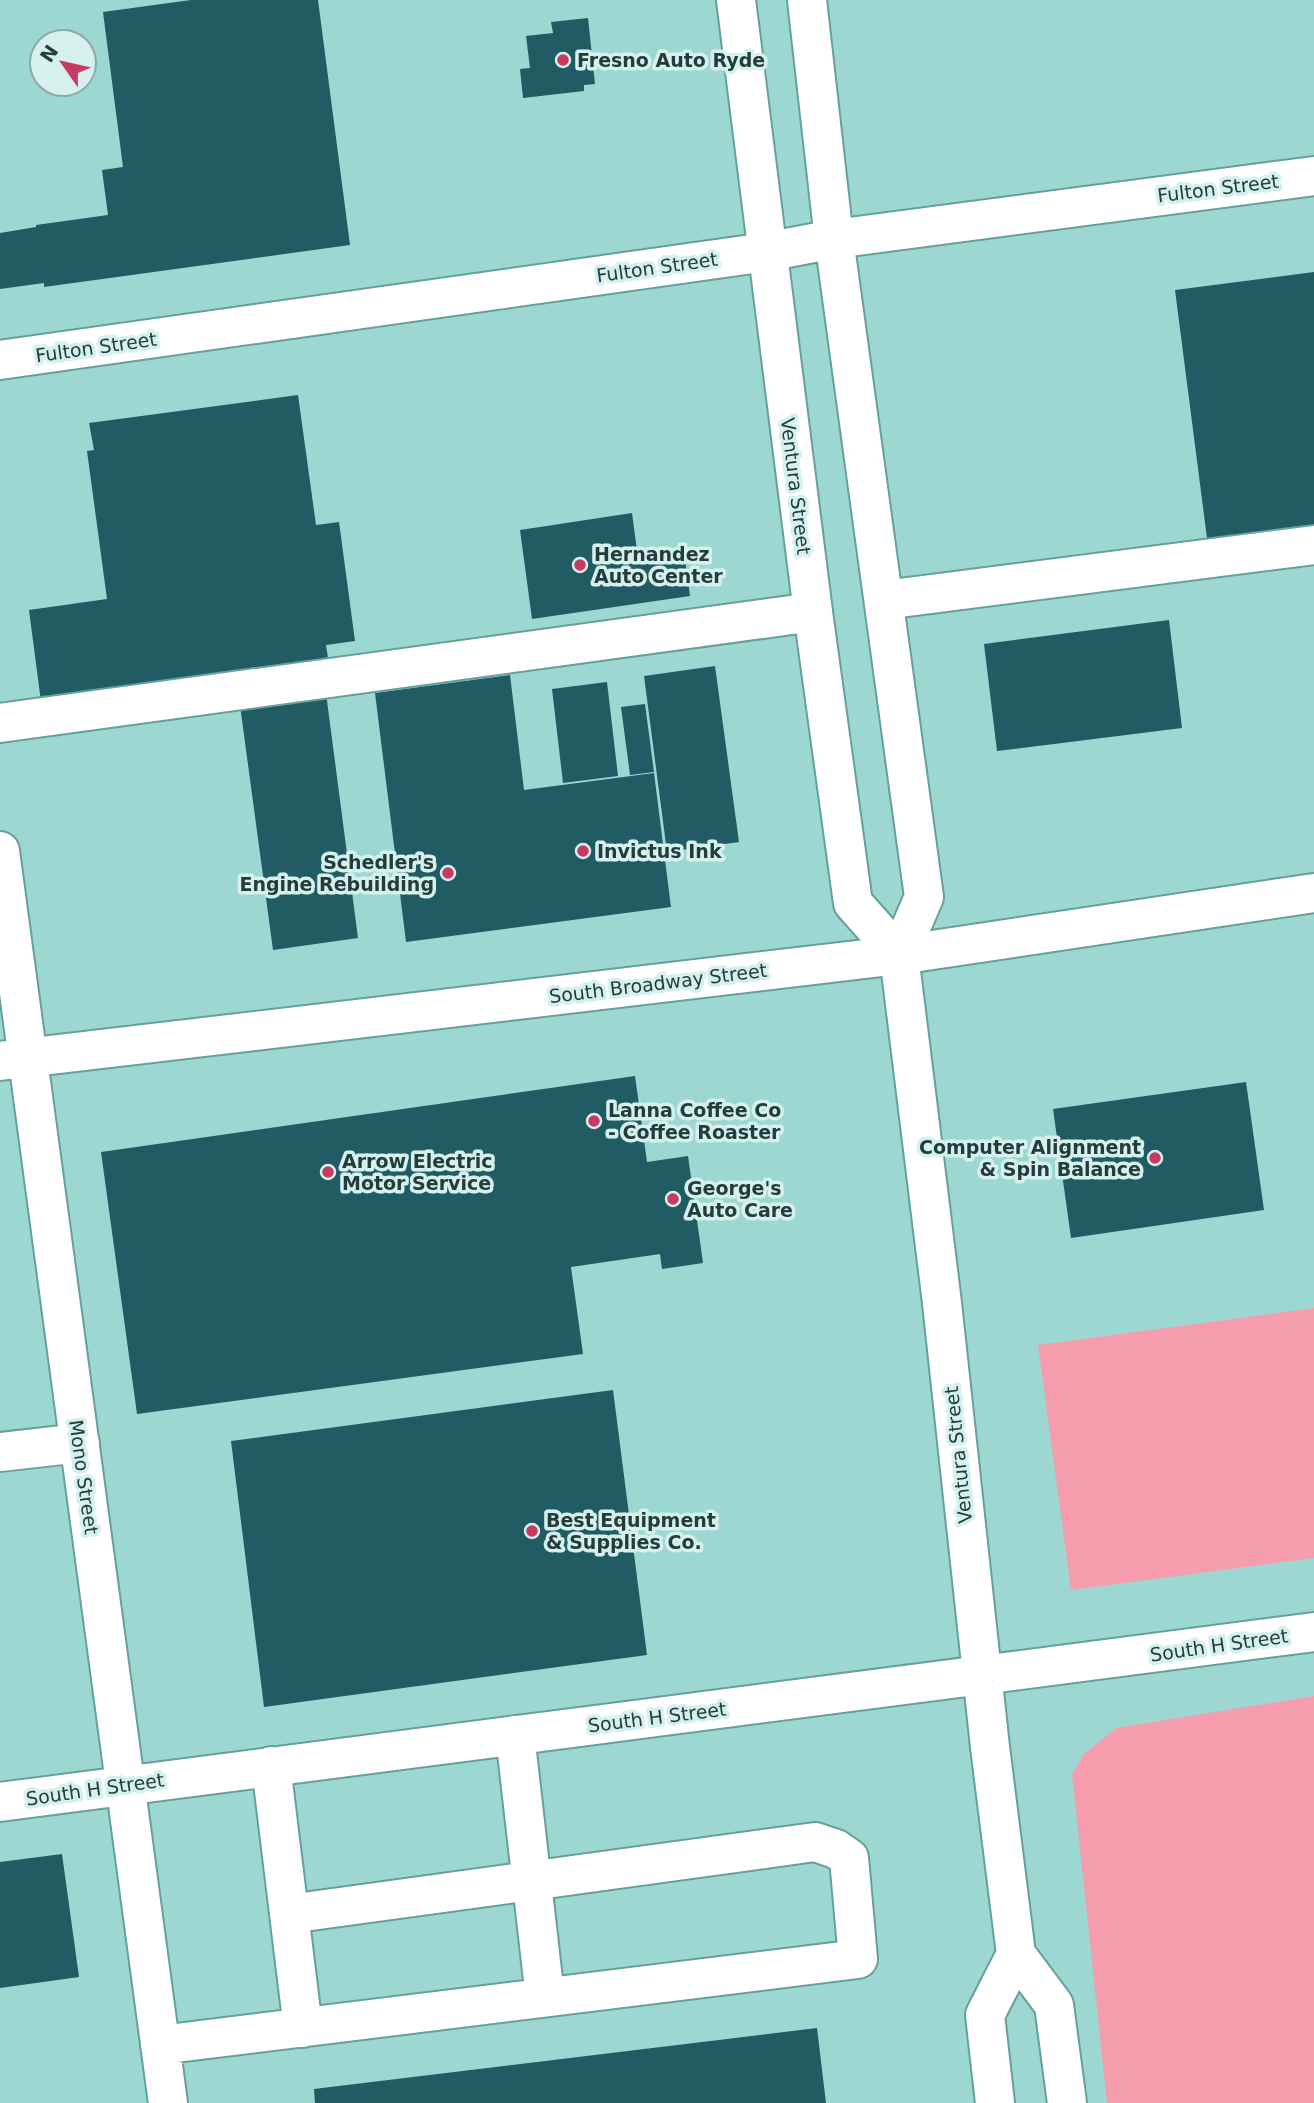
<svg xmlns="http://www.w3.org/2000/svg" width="1314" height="2103" viewBox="0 0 1314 2103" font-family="'DejaVu Sans',sans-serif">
	<rect width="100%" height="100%" fill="#9cd7d1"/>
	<path fill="#f59dac" d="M1314 1308V1558L1071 1590 1038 1345Z
		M1314 1696V2103H1107L1072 1774 1084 1754 1116 1728Z"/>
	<path fill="#215b64" d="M191 0H318L350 245 44 287V283L0 289V233L36 227V225L108 215 102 170 123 167 103 12Z
		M588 18 595 84 584 85V91L523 98 520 69 530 68 526 36 553 33 551 22Z
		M1314 272V532L1208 546 1175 290Z
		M298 395 316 525 339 522 355 641 326 645 328 658 41 702 29 610 107 599 87 451 94 450 89 423Z
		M632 513 638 558 662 555 663 563 685 559 690 596 532 619 520 530Z
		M1169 620 1182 728 997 751 984 644Z
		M715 666 739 842 667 852 644 676Z
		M510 675 524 790 654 773 671 907 406 942 375 693Z
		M607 682 618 776 563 783 552 689Z
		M326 693 358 938 273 950 240 705Z
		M645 704 654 772 630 775 621 707Z
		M635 1076 647 1162 688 1156 703 1263 662 1269 660 1254 571 1267 583 1354 137 1414 101 1152Z
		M1246 1082 1264 1210 1071 1238 1053 1109Z
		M613 1390 647 1655 264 1707 231 1441Z
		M62 1854 79 1977 0 1988V1862Z
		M817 2028 826 2103H315L314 2089Z"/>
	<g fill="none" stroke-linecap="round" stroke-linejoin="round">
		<g stroke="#67a09b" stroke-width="42">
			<path id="minor" d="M0 360 766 252 834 239 1314 176
				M884 600 1314 545
				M0 723 813 612
				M0 851 168 2103
				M0 1061 899 955 1314 893
				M0 1452 80 1443
				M515 1735 545 1997
				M271 1766 303 2028
				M0 1802C438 1743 876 1691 1314 1632
				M160 2045 858 1959 849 1858 836 1849 815 1842 289 1914"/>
		</g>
		<g stroke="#67a09b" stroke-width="42">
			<path id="major" d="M736 0 813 612 853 903 899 955
				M807 0 834 239 924 897 899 955 942 1303 990 1747 1016 1954 1054 2005 1067 2103
				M995 2103 985 2015 1016 1954"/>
		</g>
		<use href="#minor" stroke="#fff" stroke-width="38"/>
		<use href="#major" stroke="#fff" stroke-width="38"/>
	</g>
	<g fill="#c93a61" stroke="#d4f1ee" stroke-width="2.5">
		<circle cx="563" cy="60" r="7"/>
		<circle cx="580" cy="565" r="7"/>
		<circle cx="583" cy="851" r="7"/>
		<circle cx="448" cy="873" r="7"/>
		<circle cx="594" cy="1121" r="7"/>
		<circle cx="1155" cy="1158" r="7"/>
		<circle cx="328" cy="1172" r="7"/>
		<circle cx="673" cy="1199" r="7"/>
		<circle cx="532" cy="1531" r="7"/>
	</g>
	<g text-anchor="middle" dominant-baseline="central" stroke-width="7" stroke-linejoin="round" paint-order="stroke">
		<g font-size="19" font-weight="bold" fill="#243c3a" stroke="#d4f1ee" text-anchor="start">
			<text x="577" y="60">Fresno Auto Ryde</text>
			<text x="594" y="554">Hernandez<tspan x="594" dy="22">Auto Center</tspan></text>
			<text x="597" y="851">Invictus Ink</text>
			<text x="434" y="862" text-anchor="end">Schedler's<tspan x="434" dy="22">Engine Rebuilding</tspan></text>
			<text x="608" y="1110">Lanna Coffee Co<tspan x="608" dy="22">- Coffee Roaster</tspan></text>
			<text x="1141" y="1147" text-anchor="end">Computer Alignment<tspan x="1141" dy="22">&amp; Spin Balance</tspan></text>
			<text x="342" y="1161">Arrow Electric<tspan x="342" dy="22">Motor Service</tspan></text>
			<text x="687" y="1188">George's<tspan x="687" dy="22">Auto Care</tspan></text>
			<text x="546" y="1520">Best Equipment<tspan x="546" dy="22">&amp; Supplies Co.</tspan></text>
		</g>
		<g font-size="19" fill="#243c3a" stroke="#d4f1ee">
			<text transform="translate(1218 188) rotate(-7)">Fulton Street</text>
			<text transform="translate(657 267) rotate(-8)">Fulton Street</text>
			<text transform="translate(96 347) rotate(-8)">Fulton Street</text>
			<text transform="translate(796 486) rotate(83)">Ventura Street</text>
			<text transform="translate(658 983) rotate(-7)">South Broadway Street</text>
			<text transform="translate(958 1455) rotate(-96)">Ventura Street</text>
			<text transform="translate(84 1477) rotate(82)">Mono Street</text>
			<text transform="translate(1219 1645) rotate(-8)">South H Street</text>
			<text transform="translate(657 1717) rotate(-7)">South H Street</text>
			<text transform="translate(95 1789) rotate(-8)">South H Street</text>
		</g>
	</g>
	<g transform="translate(63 63) rotate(304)"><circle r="33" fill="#d4f1ee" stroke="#8ea9a6" stroke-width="2"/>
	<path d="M0-5L12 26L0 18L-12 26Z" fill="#c93a61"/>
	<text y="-10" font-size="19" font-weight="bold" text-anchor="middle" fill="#243c3a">N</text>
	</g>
</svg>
